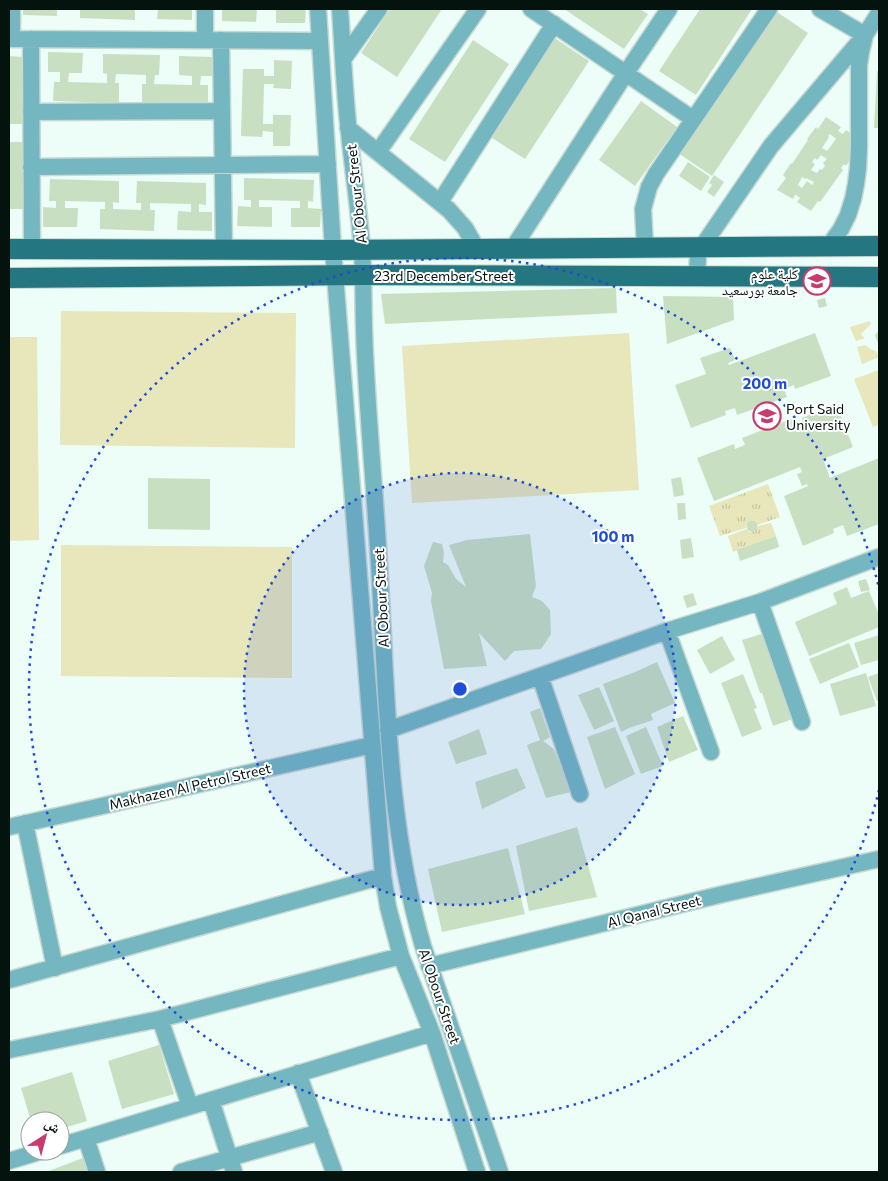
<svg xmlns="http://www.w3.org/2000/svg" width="888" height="1181" viewBox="0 0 888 1181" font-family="Commissioner,'Noto Naskh Arabic',sans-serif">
	<defs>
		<pattern id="grass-tufts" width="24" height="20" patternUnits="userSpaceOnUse" patternTransform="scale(1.25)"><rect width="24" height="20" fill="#e8e6bb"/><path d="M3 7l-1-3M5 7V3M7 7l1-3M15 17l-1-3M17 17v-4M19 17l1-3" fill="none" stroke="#c6c4a0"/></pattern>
	</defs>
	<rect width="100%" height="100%" fill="#edfdf7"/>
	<path fill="url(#grass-tufts)" d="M768 484 780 517 757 525 754 521 748 523 746 525V528L720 536 709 506Z
		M771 523 776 536 733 552 728 536 747 529 750 532 756 530 758 526Z"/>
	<path fill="#e8e6bb" d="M61 311 296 313 295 448 60 445Z
		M870 321 871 324 861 334V335L865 338 856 341 850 327Z
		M629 333 639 490 412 503 402 346Z
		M9 337H37L39 540 9 541Z
		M866 345 870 349 876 351 879 357 862 364 857 347Z
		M879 370V425L873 427 854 379Z
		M61 545 292 547V678L61 676Z"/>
	<path fill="#c8e0c1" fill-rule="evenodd" d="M23 9H57V16L23 15Z
		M80 9H135V20L80 18Z
		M158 9H192V20L157 19Z
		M222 9H257L256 22 222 21Z
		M276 9H306L305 23H276Z
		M390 9H442L397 77 361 53Z
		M564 9H640L648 14 624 49Z
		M700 9H752L696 95 659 71Z
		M774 10 808 33 712 176 678 153Z
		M553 37 589 61 525 159 489 136Z
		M473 40 509 64 445 162 409 139Z
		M48 52 83 53 82 73H69L68 82 107 83V74L103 73V54L160 55 159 75H155L154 84 192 85V76L179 75V56L214 57V76H201L200 85H208V105L142 103V84H146V75L116 74 115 83H119V103L53 101 54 82H60V72H48Z
		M9 56 24 57 23 124H9Z
		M274 60 292 61 291 89 273 88 274 84H264L263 124H273V115H291L290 146H273V132L263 131 262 137 241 136 243 69H264V76H274Z
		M877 71H879V128H874Z
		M641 101 677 127 635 186 599 160Z
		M826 117 841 127 838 131 843 134 846 130 858 139 854 153 846 166 844 164 841 168 843 170 820 202 818 201 811 211 797 202 800 198 796 195H795L793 199 777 190 786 178 783 175 791 163 792 164 808 140 807 139 816 127 818 129ZM830 134 836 139 827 151 822 148 829 137 828 136ZM821 155 827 159 823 163 825 166 822 170 820 169 817 173 811 170 815 164 812 162 815 158 817 160ZM802 177 805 179 806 178 814 182 812 185 807 181 802 188 798 185Z
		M9 142H24L23 209H9Z
		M688 162 710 177 701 191 679 176Z
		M714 175 724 182 714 197 707 192 712 185 709 183Z
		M244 178 314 180 313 202 308 201V208L321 209 320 227H291V208H300V201L259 200V207H272V227L237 226 238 206 251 207V200H244Z
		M50 179 119 181V203L113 202V209L141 210V203H136L137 181 206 183V205L199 204V212H212V231L177 230 178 211 191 212V204L150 203V210H155L154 231 100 229V209H105V202L65 201V208H78L77 227H43V207L56 208V201H49Z
		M616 288 617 313 385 324 381 294Z
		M663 296 733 297 734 320 667 344Z
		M825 298 827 306 819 308 817 300Z
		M879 330V346L875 335Z
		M815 333 831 376 795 389 794 385 784 389 787 397 737 415 735 408 725 411 726 415 691 428 675 385 706 374 700 358 730 348 735 360 728 363 729 365Z
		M836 404 853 447 823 459 830 478 879 458V524L847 536 843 525 833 529 834 533 803 546 784 496 808 486 807 484 802 486 797 474 802 472 800 467 714 501 697 458 734 444 735 449 745 445 742 438 791 419 794 426 803 422 802 418Z
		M681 477 684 495 674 497 671 479Z
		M148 478 210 479V530L148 529Z
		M677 503H685L686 519 678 520Z
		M746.5 526a5.5 5.5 0 1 1 11 0a5.5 5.5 0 1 1-11 0Z
		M530 534 536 586 532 597 542 601 550 610 551 634 541 649 514 651 505 661 479 633 487 666 444 669 431 601 432 593 424 566 433 542 442 544 444 553 443 562 448 565 456 579 466 587 449 545 467 540Z
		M776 536 779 547 740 561 737 550Z
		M691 538 694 557 682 559 680 540Z
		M866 579 870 590 861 592 858 581Z
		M847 587 851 598 869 591 879 615V627L809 656 795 622 837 604 833 593Z
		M693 593 697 605 687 608 683 596Z
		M765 633 793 719 773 726 762 693H760L742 640Z
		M879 635V660L861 665 854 643Z
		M722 636 735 660 710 674 697 650Z
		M849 643 859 667 820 684 809 659Z
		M657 662 675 703 651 714 653 720 629 728 621 732 603 684 635 672Z
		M866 673 876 706 840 716 830 684Z
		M879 673V701H877L868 677Z
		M743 674 757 708 754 709 762 729 742 737 721 683Z
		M599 687 614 721 594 730 578 695Z
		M540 708 550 737 543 741 554 749 571 792 546 798 527 745 540 740 530 712Z
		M683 716 698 750 669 762 657 727Z
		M615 727 635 774 605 789 587 737Z
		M646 727 663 766 641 774 626 736Z
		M479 729 487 754 456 764 448 742Z
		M517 768 526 788 482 809 475 782Z
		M577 827 597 897 529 911 516 846Z
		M508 848 525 914 442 932 428 869Z
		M159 1045 174 1094 122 1109 108 1061Z
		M72 1072 87 1121 60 1129V1121H31L21 1088Z
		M83 1158 88 1172H46Z"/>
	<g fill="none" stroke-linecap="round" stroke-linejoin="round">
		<g stroke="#c8d8d2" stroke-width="19">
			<path id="minor" d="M205 9V40
				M318 9 333 250 383 876 388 907 401 956 432 1033 477 1172
				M340 9C343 50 344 91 349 132 353 171 359 210 362 249 364 284 363 319 365 353 368 418 374 482 378 547 387 680 385 816 423 946L500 1172
				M531 9 693 119
				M9 39 320 41
				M12 39V9
				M31 39 32 249
				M221 40 224 250
				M344 58 379 9
				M31 112 222 111
				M348 128 449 210 465 228 477 249
				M378 152 478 9
				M31 167 328 164
				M440 202 554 24
				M829 246 841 229 848 215 853 199 856 184 858 168 859 148V65L861 52 865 35 879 13
				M645 247 643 209 649 187 656 174 769 9
				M513 248 626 73 669 9
				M697 277 698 256 699 251 771 146 865 35 820 9
				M760 602 802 722
				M667 631 711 752
				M540 676 580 794
				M388 730 667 631 760 602 879 557
				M25 823 55 968
				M9 827 372 745
				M429 966 719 895 879 859
				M9 980 383 876
				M160 1019 190 1106
				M9 1050 160 1019 401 956
				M298 1073 334 1172
				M211 1100 234 1172
				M86 1138 97 1172
				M60 1146 432 1033
				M9 1161 42 1151
				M181 1172 320 1132"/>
		</g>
		<g stroke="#c8d8d2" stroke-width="22">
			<path id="major" d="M9 249 333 250 879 246
				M9 278 363 275 879 277"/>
		</g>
		<use href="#minor" stroke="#75b7c0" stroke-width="16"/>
		<use href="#major" stroke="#247680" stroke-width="20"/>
	</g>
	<circle cx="460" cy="689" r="216" fill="#1d4ed8" fill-opacity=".12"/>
	<g fill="none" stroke="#1d4ed8" stroke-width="2.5" stroke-dasharray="2.5 5">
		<circle cx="460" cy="689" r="216"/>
		<path d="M879 790A431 431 0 1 1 879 588"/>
	</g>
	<defs>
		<g id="university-ring" transform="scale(1.4375)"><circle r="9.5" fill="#fff" stroke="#c83b6c" stroke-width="1.5"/><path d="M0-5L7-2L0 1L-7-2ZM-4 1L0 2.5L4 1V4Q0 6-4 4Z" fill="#c83b6c"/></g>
	</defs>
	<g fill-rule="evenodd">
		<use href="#university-ring" x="817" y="281"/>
		<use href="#university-ring" x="767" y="416"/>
	</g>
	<g text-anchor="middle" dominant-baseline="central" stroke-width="4" stroke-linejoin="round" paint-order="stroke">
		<g font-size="14" fill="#05130f" stroke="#fff">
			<text transform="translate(356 194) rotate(-96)">Al Obour Street</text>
			<text x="444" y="275">23rd December Street</text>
			<text transform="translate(381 598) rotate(-93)">Al Obour Street</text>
			<text transform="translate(190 786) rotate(-13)">Makhazen Al Petrol Street</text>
			<text transform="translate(654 911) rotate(-14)">Al Qanal Street</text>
			<text transform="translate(440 996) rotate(71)">Al Obour Street</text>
		</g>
		<g font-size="14" fill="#05130f" stroke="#fff" text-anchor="end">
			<text x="798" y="273">كلية علوم<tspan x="798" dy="16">جامعة بورسعيد</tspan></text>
			<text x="786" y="408" text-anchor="start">Port Said<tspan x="786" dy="16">University</tspan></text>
		</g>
	</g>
	<circle cx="460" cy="689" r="8" fill="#1d4ed8" stroke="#fff" stroke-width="2.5"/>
	<g font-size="15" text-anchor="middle" font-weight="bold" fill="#1d4ed8" stroke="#fff" stroke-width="4" stroke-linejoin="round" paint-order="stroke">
		<text x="765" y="389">200 m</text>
		<text x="613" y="542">100 m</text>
	</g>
	<rect width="888" height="1181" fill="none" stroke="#05130f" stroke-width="20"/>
	<g transform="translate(45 1136) rotate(36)"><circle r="24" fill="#ffffff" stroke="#9ba19f"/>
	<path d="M0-4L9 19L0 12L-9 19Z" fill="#c83b6c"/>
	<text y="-8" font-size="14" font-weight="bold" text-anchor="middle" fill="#05130f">ش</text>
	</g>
</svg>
